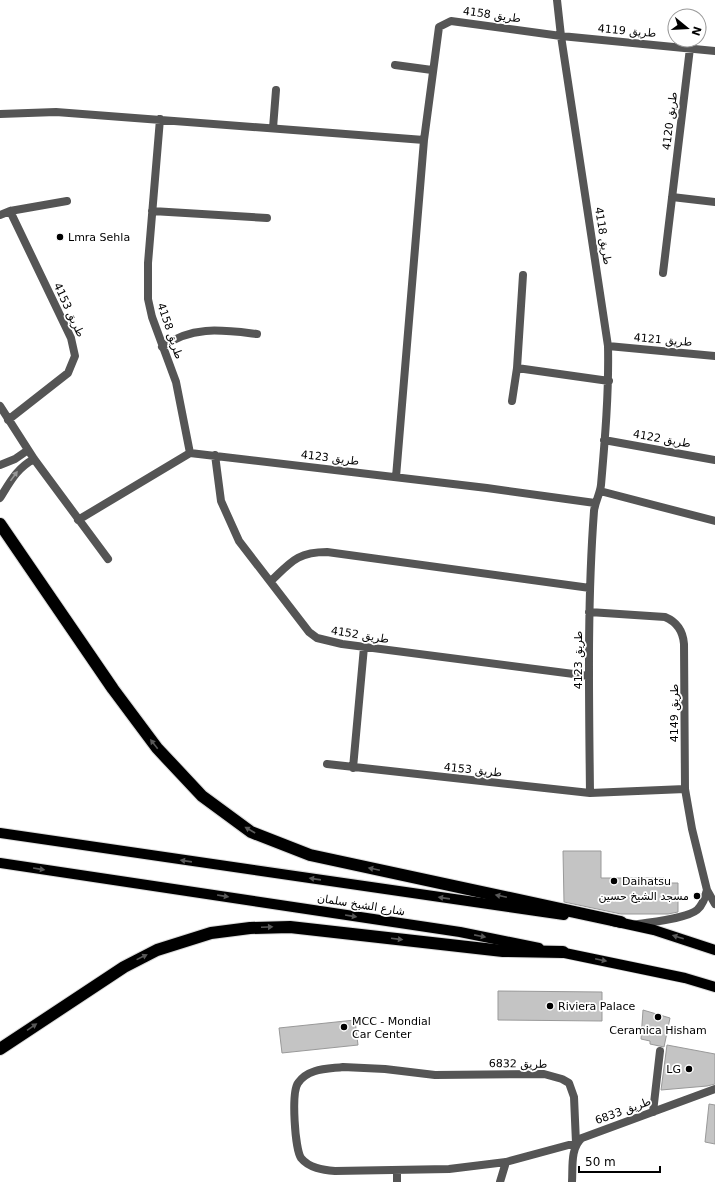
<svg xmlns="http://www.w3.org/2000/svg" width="715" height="1182" viewBox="0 0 715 1182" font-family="'DejaVu Sans','Noto Naskh Arabic',sans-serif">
	<rect width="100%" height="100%" fill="#fff"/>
	<path fill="#c4c4c4" stroke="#999" d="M563 851H601V878H664V883H678V912L668 914H621L564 902Z
		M498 991 602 992V1021L498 1020Z
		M643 1010 670 1018 664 1047 650 1044V1041L641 1039Z
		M355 1020 358 1045 282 1053 279 1028Z
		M667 1045 715 1054V1084L707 1086 661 1090Z
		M709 1104 715 1105V1144L705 1142Z"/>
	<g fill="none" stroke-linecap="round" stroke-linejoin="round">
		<g stroke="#dbdbdb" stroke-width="12">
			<path id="primary" d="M0 833 564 915
				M0 863 460 932 539 948
				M613 921 654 930 715 950
				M555 951 685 978 715 987"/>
		</g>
		<g stroke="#dbdbdb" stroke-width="14">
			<path id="highway" d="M0 524 113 689 157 748 202 796 251 832 310 855 621 922
				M0 1049 124 967 157 950 211 933 250 928 290 927 503 951 563 952"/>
		</g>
		<path stroke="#555" stroke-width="8" d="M557 0 561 36 608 346C609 392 605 439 601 485 600 494 595 502 594 511 587 605 589 699 590 793
			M395 65 432 70
			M0 114 56 112 424 140
			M160 119 148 263V299L152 317 176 382 190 453
			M273 128 276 90
			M672 197 715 202
			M152 211 267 218
			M0 215 10 211 67 201
			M663 273 690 48
			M608 346 715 356
			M162 347C192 325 223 330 257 334
			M517 368 609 381
			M512 401 517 368 523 275
			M0 406 34 459 108 559
			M8 420 68 373 75 356 71 338 10 211
			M604 440 715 460
			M215 455 221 501 239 541 309 632 317 638 342 644 589 676
			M0 465 15 459 28 450
			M396 477 424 140 439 27 451 21 561 36 715 51
			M600 491 715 521
			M0 498C10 482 17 468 34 459
			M78 520 190 453 487 488 595 503
			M271 581C291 562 297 552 327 552L590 588
			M589 612 665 617C677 622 683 631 684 644L685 789 692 829 707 890 715 904
			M327 764 590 793 685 789
			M353 768 364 647
			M633 925C649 922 686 919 697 910 703 905 705 897 707 890
			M343 1067 385 1069 435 1075 544 1074 562 1079 569 1083 574 1097 576 1143 506 1162 449 1169 335 1171C323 1170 309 1168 301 1158 295 1149 291 1093 298 1083 308 1068 328 1069 343 1067Z
			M653 1112 660 1051
			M397 1170V1182
			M500 1182 506 1162
			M572 1182C573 1168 570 1148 582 1138L715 1089"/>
		<use href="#primary" stroke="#000" stroke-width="10"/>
		<use href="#highway" stroke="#000" stroke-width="12"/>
	</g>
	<defs><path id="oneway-solid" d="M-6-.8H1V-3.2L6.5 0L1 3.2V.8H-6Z"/></defs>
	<use fill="#999" href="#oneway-solid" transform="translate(14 476) rotate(-54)"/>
	<g fill="#595959">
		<use href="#oneway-solid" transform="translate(154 744) rotate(-128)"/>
		<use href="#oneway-solid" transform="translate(250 830) rotate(-150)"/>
		<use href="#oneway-solid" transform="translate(186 861) rotate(-172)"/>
		<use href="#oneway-solid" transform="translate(39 869) rotate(9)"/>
		<use href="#oneway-solid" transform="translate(374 869) rotate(-168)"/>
		<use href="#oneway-solid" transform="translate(315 879) rotate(-172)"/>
		<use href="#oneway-solid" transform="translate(223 896) rotate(9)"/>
		<use href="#oneway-solid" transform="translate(501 896) rotate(-168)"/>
		<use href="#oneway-solid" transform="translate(444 898) rotate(-172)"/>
		<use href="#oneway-solid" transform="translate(351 916) rotate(9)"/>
		<use href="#oneway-solid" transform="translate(267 927) rotate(-2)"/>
		<use href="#oneway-solid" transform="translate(480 936) rotate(11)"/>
		<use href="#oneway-solid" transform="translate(678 937) rotate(-163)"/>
		<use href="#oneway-solid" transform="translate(397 939) rotate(7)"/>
		<use href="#oneway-solid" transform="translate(142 957) rotate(-26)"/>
		<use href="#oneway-solid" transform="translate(601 960) rotate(12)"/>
		<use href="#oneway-solid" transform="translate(32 1027) rotate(-34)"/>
	</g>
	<g fill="#000" stroke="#fff" stroke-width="1.5">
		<circle cx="60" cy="237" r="4"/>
		<circle cx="614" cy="881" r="4"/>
		<circle cx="697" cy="896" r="4"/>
		<circle cx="550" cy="1006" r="4"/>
		<circle cx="658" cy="1017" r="4"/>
		<circle cx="344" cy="1027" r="4"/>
		<circle cx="689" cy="1069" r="4"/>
	</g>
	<g text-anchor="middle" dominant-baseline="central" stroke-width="3.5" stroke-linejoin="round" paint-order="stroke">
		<g font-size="11" fill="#000" stroke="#fff">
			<text transform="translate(492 15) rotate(8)">طريق 4158</text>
			<text transform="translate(627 31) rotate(5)">طريق 4119</text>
			<text transform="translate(670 121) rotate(-83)">طريق 4120</text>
			<text transform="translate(603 236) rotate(81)">طريق 4118</text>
			<text transform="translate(69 310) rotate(65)">طريق 4153</text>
			<text transform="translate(170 331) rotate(71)">طريق 4158</text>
			<text transform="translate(663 340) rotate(5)">طريق 4121</text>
			<text transform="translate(662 439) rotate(10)">طريق 4122</text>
			<text transform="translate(330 458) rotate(7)">طريق 4123</text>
			<text transform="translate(360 635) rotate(9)">طريق 4152</text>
			<text transform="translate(578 660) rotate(-90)">طريق 4123</text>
			<text transform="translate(674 713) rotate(-90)">طريق 4149</text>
			<text transform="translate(473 770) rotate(6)">طريق 4153</text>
			<text transform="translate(361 905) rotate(9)">شارع الشيخ سلمان</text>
			<text transform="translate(518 1064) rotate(1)">طريق 6832</text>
			<text transform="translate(623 1111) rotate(-20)">طريق 6833</text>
		</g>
		<g font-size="11" fill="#000" stroke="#fff" text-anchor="start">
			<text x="68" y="237">Lmra Sehla</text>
			<text x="622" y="881">Daihatsu</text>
			<text x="689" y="896" text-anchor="end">مسجد الشيخ حسين</text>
			<text x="558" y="1006">Riviera Palace</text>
			<text x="352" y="1021">MCC - Mondial<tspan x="352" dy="13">Car Center</tspan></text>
			<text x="658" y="1030" text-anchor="middle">Ceramica Hisham</text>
			<text x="681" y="1069" text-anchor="end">LG</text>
		</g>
	</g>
	<g transform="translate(687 28) rotate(108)"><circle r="19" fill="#ffffff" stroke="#999999"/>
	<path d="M0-3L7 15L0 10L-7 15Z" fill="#000000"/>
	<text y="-6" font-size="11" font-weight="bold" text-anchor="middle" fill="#000000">N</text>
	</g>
	<path d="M579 1166v6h81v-6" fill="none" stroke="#000000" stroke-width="2"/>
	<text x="585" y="1166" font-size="12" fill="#000000" stroke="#ffffff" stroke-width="3" paint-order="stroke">50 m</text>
</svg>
